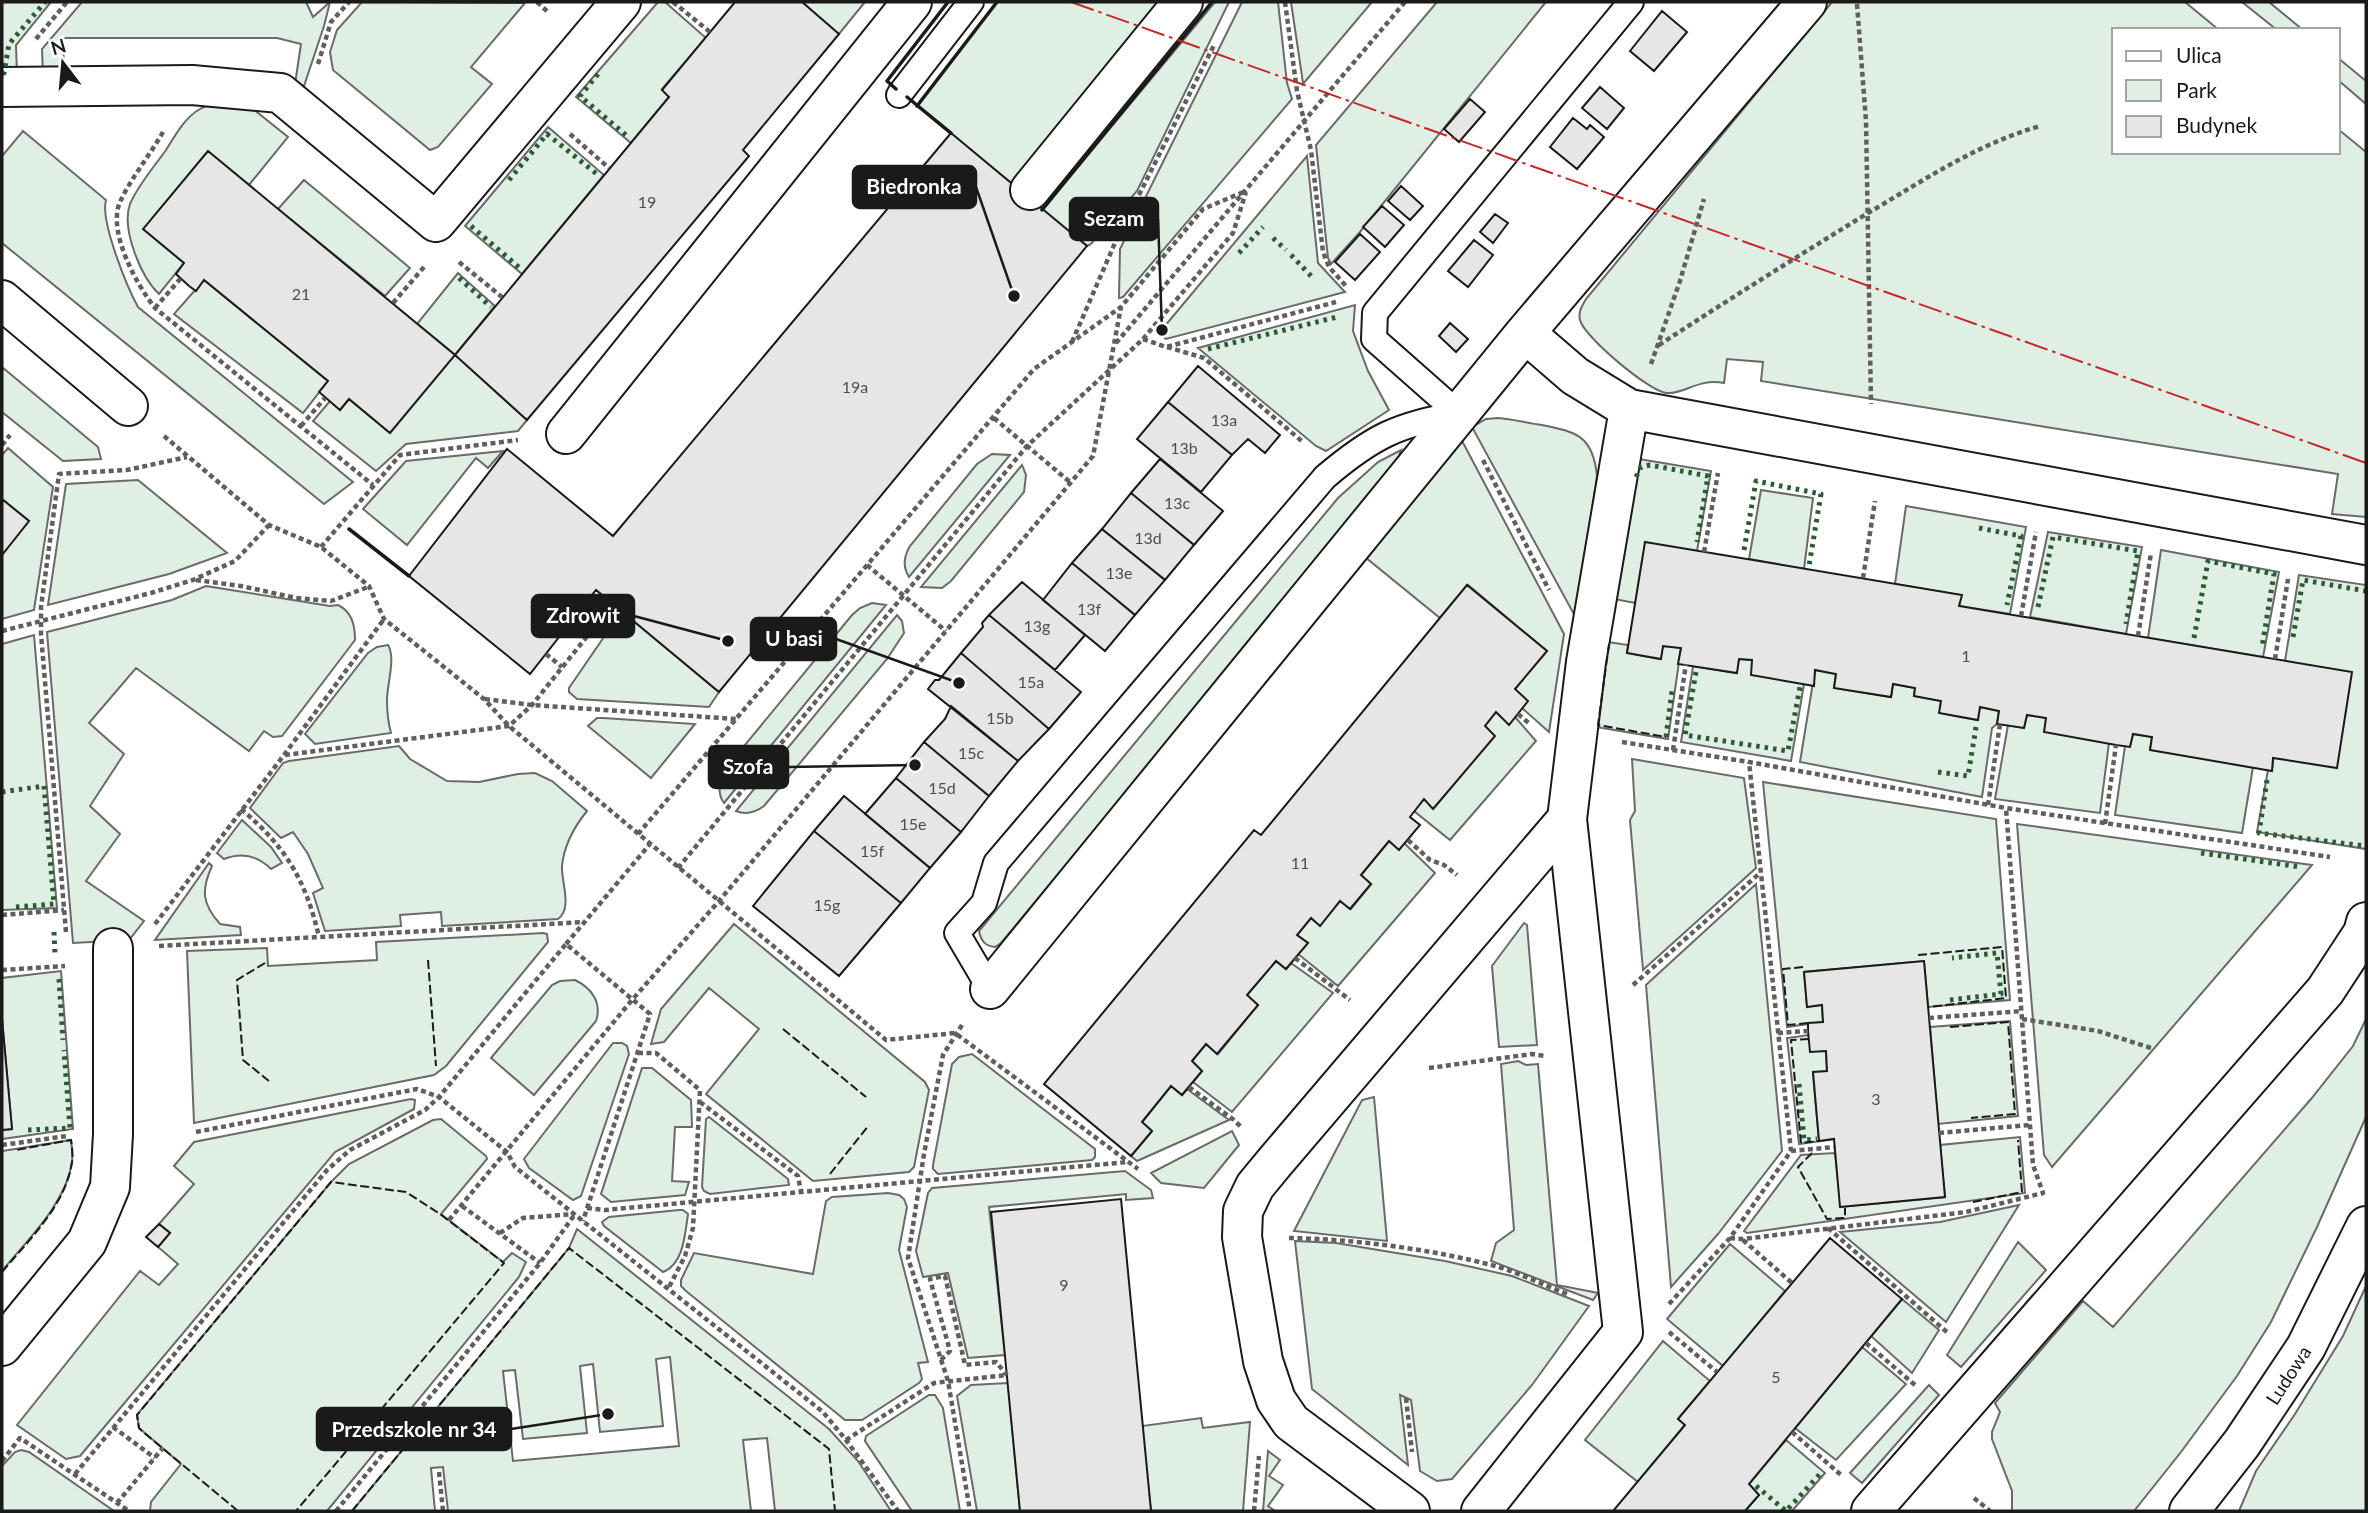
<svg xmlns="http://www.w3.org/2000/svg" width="2368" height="1513" viewBox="0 0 2368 1513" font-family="Lato,sans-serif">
	<rect width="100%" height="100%" fill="#fff"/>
	<path fill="#e0efe3" stroke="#6a6a6a" stroke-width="2" fill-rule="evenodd" d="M2 2H51L16 45 17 75H2Z
		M82 2H306L313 17 330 2 324 26 304 86 295 84 301 44 277 38H64L63 75 43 76 42 49Z
		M362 2 525 3 471 67 492 84 438 147 430 150 333 70 330 52 337 30Z
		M658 2H665L706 38 662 89 669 97 631 143 576 97Z
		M802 2H865L839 34Z
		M997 2H1164L1017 189 917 106Z
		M1215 2H1229L1137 191 1091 244 1087 246 1042 210Z
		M1242 2H1278L1287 83 1292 99 1123 297 1119 298 1120 249Z
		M1291 2H1372L1303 84V83Z
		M1437 2H1546L1360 232 1331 264 1328 258 1316 145Z
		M1832 2H2185L2219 30H2114V152H2338V129L2366 152V517L2332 514 2338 474 1761 381 1763 362 1727 359 1724 383C1697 378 1684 395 1666 393 1649 391 1584 337 1580 320 1578 312 1582 306 1586 299Z
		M2242 2H2269L2303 30H2277Z
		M2338 58 2366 81V104L2338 80Z
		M248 105 288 137 249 185 144 229 184 263 159 294C141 277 121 229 130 204 138 185 154 167 166 150 175 136 184 118 200 109 212 102 234 105 248 105Z
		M548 127 604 175 522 274 465 226Z
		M23 131 106 200C100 221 127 287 138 307L353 482 324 504 2 243V156Z
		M1307 156 1318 263 1345 292 1166 339 1159 333Z
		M304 180 410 268 385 296 278 209Z
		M458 273 495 306 455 355 527 420 518 431 406 444 376 471 313 421 330 401 340 410 349 399 389 432 455 355 417 324Z
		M204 280 328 381 303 413 174 314Z
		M1355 305 1353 331 1368 371 1389 410 1326 451 1316 446 1198 348Z
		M2 367 98 447 101 459 63 461 2 412Z
		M1498 418C1512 419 1527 423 1542 425 1577 432 1593 436 1597 476L1576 618 1472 427 1486 419Z
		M1460 437 1564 634 1549 732 1522 708 1515 689 1547 651 1468 585 1440 618 1365 557Z
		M8 448 53 487 34 610 2 619V555L29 521 2 499V455Z
		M1401 450 1397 462 1389 474 1001 943 995 947C985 946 981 941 979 931L1338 498 1378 462Z
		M503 451 488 468 476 458 407 545 363 509 406 461Z
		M992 454 1010 455 909 577C902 566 904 556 910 546L977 464Z
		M1639 459 1711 471 1697 551 1635 603 1614 599Z
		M1022 465 1026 475 1024 492 951 581 942 588 921 587Z
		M138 480 227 553 169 574 48 605 66 484Z
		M1761 490 1813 498 1804 569 1749 559Z
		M1906 506 2026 527 2010 614 1959 606 1961 595 1895 584Z
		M2048 532 2142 547 2126 634 2030 617Z
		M2161 550 2279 572 2263 657 2148 638Z
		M2299 575 2366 585V849L2257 832 2268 770H2272L2285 661Z
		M206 586 330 606 338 605C352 612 355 625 355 640L282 736 273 737 264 731 249 751 136 668 89 723 124 754 90 806 120 834 86 881 144 921 129 940 73 943 47 632 172 600Z
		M872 603 886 605 724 803C716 792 720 779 726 768L852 615 860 608Z
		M897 615 902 621 904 633 887 659 764 806C756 812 746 815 736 811Z
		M629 617 719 692 709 707 577 699 569 692V688L606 634H614Z
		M34 635 57 908 2 910V644Z
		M1608 642 1628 645 1627 653 1660 659 1663 646 1681 648 1668 739 1596 727Z
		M388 645C396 658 387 684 387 700 387 712 388 722 391 733L315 744 305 734 368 653 377 647Z
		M1739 659 1752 660 1804 684 1791 761 1681 742 1693 666 1736 673Z
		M1815 670 1836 674 1834 688 1891 697 1893 684 1915 688 1914 696 1941 701 1940 713 1977 720 1980 707 1999 711 1997 724 1992 728 1982 797 1800 762Z
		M1496 712 1515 717 1536 741 1450 840 1414 811 1424 799 1434 808 1494 736 1485 726Z
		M2027 715 2046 718 2109 743 2100 813 1995 799 2008 725 2024 728Z
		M597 718H603L695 724 651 778 588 726Z
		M2133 734 2152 737 2150 750 2253 767 2242 833 2115 815 2125 746H2130Z
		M399 746 410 759 447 781 479 782 518 774 535 773 552 781 587 811C574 827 564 845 562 866 561 882 573 908 558 919L442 926 441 912 400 915 401 926 325 931 313 893 323 888 308 854 293 832 281 838 250 808 283 763 289 761Z
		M1632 759 1744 778 1756 868 1643 970 1630 820 1635 811Z
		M1763 782 1996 819 2010 1000 1928 1007 1924 961 1804 972 1807 1006 1822 1005 1823 1022 1787 1027Z
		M242 820 271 847 282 863 271 869C257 855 242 852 224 859L217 853Z
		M2017 824 2312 865 2052 1167 2044 1155Z
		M1389 841 1404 843 1435 873 1338 986 1298 954 1308 943 1297 935 1311 918 1320 925 1340 901 1351 909 1371 884 1361 875Z
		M209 863 212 866C201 890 202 904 220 924L240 927 241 935 155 940Z
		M1756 884 1782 1151 1718 1234 1671 1287 1646 985Z
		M1524 923 1527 925 1537 1045 1499 1047 1492 966Z
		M734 924 925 1082 929 1090 914 1167 909 1172 813 1181 706 1094 759 1029 709 988 664 1042 651 1044 661 1009Z
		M543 933 547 934 548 942 446 1066 434 1075 194 1123 187 951 267 948 268 966 377 960 376 942Z
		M1276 961 1286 969 1291 963 1333 993 1232 1112 1193 1082 1202 1071 1192 1061 1206 1044 1218 1054 1258 1005 1247 995Z
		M61 971 73 1129 2 1139V1130L12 1129 2 1019V978Z
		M575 980C592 988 602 1003 596 1021L534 1095 491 1058 552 985 560 981Z
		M2366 1019V1117L2317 1227 2271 1322 2237 1376 2181 1452 2134 1511H2012V1491L1992 1439V1432L2000 1412 1995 1403 2083 1301 2113 1327 2311 1099 2353 1046Z
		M2010 1021 2018 1116 1938 1124 1930 1027Z
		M1809 1035 1826 1051 1827 1071 1813 1073 1819 1140 1834 1139 1799 1144 1787 1038Z
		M613 1043H622L627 1046 629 1054 581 1196 573 1200 529 1168 524 1159Z
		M972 1054 1095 1149V1157L1092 1160 938 1174 933 1169V1165L952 1064 959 1057Z
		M1518 1061 1526 1065 1538 1064 1557 1285 1598 1293 1593 1300 1491 1261 1496 1243 1514 1230 1501 1064Z
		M642 1068H652L691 1100 692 1127H675L672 1181 689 1182 685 1195 611 1202 601 1194Z
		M1171 1086 1182 1095 1187 1089 1229 1120 1137 1161 1131 1156 1152 1131 1142 1122Z
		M1374 1097 1387 1241 1294 1231 1362 1100Z
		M411 1099 415 1100 414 1109 335 1152 80 1456 66 1459 17 1425 140 1271 159 1285 178 1264 158 1247 170 1233 159 1224 194 1184 174 1166 194 1142Z
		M709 1117 788 1179 789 1185 710 1194 704 1191 702 1187 706 1119Z
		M441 1119 486 1156 487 1159 441 1214 503 1262 512 1253 526 1262 519 1277 327 1511H150L151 1502 181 1464 139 1428 137 1415 140 1411 331 1182 349 1164 433 1120Z
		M1232 1131 1239 1145 1204 1188 1161 1183 1151 1173Z
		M2020 1137 2025 1193 1747 1233 1744 1231 1801 1155 1835 1153 1841 1207 1945 1197 1940 1145Z
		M71 1140C72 1147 73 1155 72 1162 66 1204 27 1240 2 1271V1151Z
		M1125 1171 1151 1190 1153 1198 1126 1200V1194L989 1207 1005 1355 968 1358 948 1273 923 1277 916 1251 928 1193 932 1188Z
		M888 1193 899 1195 904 1199 907 1207 899 1250 928 1362 918 1363 922 1379 919 1383 862 1420H845L686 1291 681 1286V1280L694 1253 813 1274 826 1201 832 1197Z
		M2019 1205 1946 1322 1840 1232 1940 1222Z
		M679 1210H683L688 1214C685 1233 684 1264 663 1272L604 1226 602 1222 609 1217Z
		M577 1229 829 1429 858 1461 891 1511H775L767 1438 743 1440 751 1511H448L443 1467 431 1468 435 1511H352L569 1248ZM670 1357 679 1446 513 1461 503 1371 515 1370 523 1439 587 1433 580 1366 593 1364 600 1432 663 1426 656 1359Z
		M1295 1241 1336 1243 1445 1261 1512 1276 1589 1306 1532 1385 1452 1479 1437 1481 1420 1471 1411 1400 1400 1395 1408 1465 1312 1389Z
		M2018 1242 2046 1270 1961 1367 1947 1355Z
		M1730 1244 1785 1291 1723 1366 1667 1319Z
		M2366 1286V1511H2239L2256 1471 2295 1414 2343 1336Z
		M1902 1299 1939 1330 1912 1373 1871 1336Z
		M1663 1341 1710 1381 1678 1419 1685 1425 1638 1482 1585 1440Z
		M1862 1347 1906 1384 1836 1460 1795 1428Z
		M1008 1383 1020 1511H977L957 1396 971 1385Z
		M1929 1385 1939 1395 1862 1483 1850 1473Z
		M929 1395H935L943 1408 960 1511H912L865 1441 866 1436Z
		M1201 1418 1203 1428 1250 1422 1243 1511H1151L1142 1426Z
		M1786 1440 1825 1473 1792 1511H1745L1759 1495 1749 1484Z
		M21 1450 29 1452 114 1511H2V1466L15 1452Z
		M1268 1451 1280 1460 1269 1476 1283 1485 1268 1506 1275 1511H1263Z"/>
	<path fill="#e6e6e6" stroke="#1a1a1a" stroke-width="2" d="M735 2H802L839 34 743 150 749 156 527 420 455 355 669 97 662 90Z
		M1662 11 1687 32 1654 71 1630 51Z
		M1600 87 1624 108 1607 129 1582 108Z
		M1470 99 1485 112 1459 142 1444 129Z
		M1573 118 1587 129 1590 125 1604 137 1577 169 1550 147Z
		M951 133 1087 246 719 692 596 590 530 674 409 576 507 449 613 536Z
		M208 151 455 355 390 433 349 399 340 410 319 392 328 381 204 280 196 291 189 286 176 274 184 263 143 229Z
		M1401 186 1423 206 1410 220 1388 201Z
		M1382 206 1404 225 1385 247 1363 227Z
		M1495 214 1508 223 1493 243 1480 232Z
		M1360 234 1380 252 1355 280 1335 262Z
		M1474 240 1493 255 1468 287 1448 271Z
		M1450 323 1468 339 1456 352 1439 336Z
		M1198 366 1280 435 1265 453 1248 439 1232 455 1168 402Z
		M1168 402 1232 455 1201 492 1137 439Z
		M1160 459 1223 511 1194 545 1131 493Z
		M1131 493 1194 545 1165 580 1102 529Z
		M2 499 29 521 2 555Z
		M1102 529 1165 580 1135 615 1072 563Z
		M1645 542 1962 595 1959 606 2352 672 2337 768 2273 758 2272 771 2150 750 2152 737 2133 734 2130 747 2116 745 2044 732 2046 718 2027 715 2024 728 1997 724 1999 711 1980 707 1978 720 1939 713 1941 701 1914 696 1915 688 1893 684 1891 697 1834 688 1836 674 1815 670 1814 686 1751 675 1752 660 1739 659 1737 673 1678 664 1681 648 1663 646 1661 659 1627 653Z
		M1072 563 1135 615 1105 651 1043 600Z
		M1022 582 1085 635 1055 670 989 615Z
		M1467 585 1547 651 1515 689 1528 701 1509 725 1496 712 1485 726 1495 736 1433 809 1424 799 1410 817 1420 825 1399 850 1389 841 1361 875 1371 884 1350 909 1340 901 1320 926 1311 918 1297 935 1308 943 1286 969 1276 961 1247 995 1258 1005 1217 1054 1206 1044 1192 1061 1202 1071 1182 1095 1171 1086 1142 1122 1152 1131 1131 1156 1044 1084 1254 830 1261 835Z
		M989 615 1081 692 1049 729 961 653 983 627 982 623Z
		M961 653 1049 729 1018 761 928 689 935 680H939Z
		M951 706 1018 761 989 796 924 742 945 719Z
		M924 742 989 796 961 832 896 778Z
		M896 778 961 832 930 868 865 814Z
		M844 796 930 868 901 903 814 831Z
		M814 831 901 903 839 976 753 906Z
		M1924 961 1945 1197 1840 1207 1834 1139 1819 1141 1813 1072 1827 1071 1826 1051 1810 1052 1808 1031V1023L1823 1022 1822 1005 1807 1007 1804 972Z
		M2 1019 12 1129 2 1130Z
		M1121 1199 1151 1511H1020L991 1212Z
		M159 1224 170 1233 158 1247 146 1237Z
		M1830 1238 1902 1299 1749 1484 1759 1495 1745 1511H1613L1685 1425 1678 1419Z"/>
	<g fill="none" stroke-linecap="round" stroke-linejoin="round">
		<g stroke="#1a1a1a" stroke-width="28">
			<path id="service" d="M899 95 971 2
				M1459 414 1374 339 1375 313 1631 2
				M990 989 957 933 984 903 996 863 1325 477C1372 437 1398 424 1459 414"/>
		</g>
		<g stroke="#1a1a1a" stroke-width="42">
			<path id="minor" d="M2 87 192 85 280 93 436 222 621 2
				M1030 190 1183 2
				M2 300 128 406
				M1525 333 1807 2
				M566 434 912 2
				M990 989 1525 333 1575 376 1629 409 2366 545
				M2 1346 87 1242 110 1187 113 1134V948
				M1410 1511 1291 1422 1276 1400 1263 1361 1242 1237 1243 1211 1255 1186 1274 1163 1567 819
				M1481 1511 1623 1332 1567 819 1586 662 1629 409
				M1871 1511 2325 991 2363 933 2366 922
				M2189 1511 2242 1443 2306 1347 2366 1226"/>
		</g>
		<path stroke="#5f5f5f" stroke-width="4.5" stroke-dasharray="5 3.5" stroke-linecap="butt" d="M537 2 549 13
			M673 2 710 32
			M1285 2 1297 91 1311 150 1323 252 1329 267 1346 286
			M1857 4 1866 121 1871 404
			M36 39 67 2
			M318 64 331 22 349 2
			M163 132C150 155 131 178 120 202 107 232 137 285 155 308L373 485
			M570 134 609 168
			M459 262 502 297
			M393 303 424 267
			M155 308 181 278
			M1143 339 1233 233 1246 192
			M1072 342 1115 243 1215 43
			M1116 343 1405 2
			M1659 345C1728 300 1798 256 1868 213 1926 179 1975 145 2040 126
			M1167 347 1204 358 1304 443
			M1651 364 1680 281 1704 199
			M994 418 1071 483
			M301 426 325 398
			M164 436 269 525 321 547 369 586 384 619 484 699 509 726 886 1040 955 1033 1138 1169
			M2 445 10 435
			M1483 460 1549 590
			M321 547 400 455 518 440
			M1704 552 1718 473
			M867 565 946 631
			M1863 578 1875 501
			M196 580 241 586 296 598 331 601 368 587
			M2021 616 2036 532
			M2 631 151 593 193 580 235 561 269 525
			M2138 636 2151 553
			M546 654 562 667
			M2275 659 2288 579
			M485 699 532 705 736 719
			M1518 714 1531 725
			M1622 742 1749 762 2006 808 2330 857
			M1673 750 1686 664
			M285 755 509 726 532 705 613 604
			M1988 805 2000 724
			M241 809C285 846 306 880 319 937
			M2105 824 2116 745
			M638 834 1034 369 1121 307 1203 209 1246 191
			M1408 840 1430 860 1444 865 1457 875
			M678 868 1027 446 1143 339 1166 347 1336 302
			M2 915 64 910
			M155 924 284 755 384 619
			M66 932 41 634V607L59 474 127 470 187 457
			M566 944 650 844
			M159 946 585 922
			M1295 958 1350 1000
			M2 970 65 966
			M1633 985 1760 873
			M1929 1018 2022 1011
			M2022 1019 2098 1031 2154 1049
			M962 1025 943 1055 924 1154 908 1258 948 1381 970 1511
			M1778 1033 1808 1031
			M638 1053H656L700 1090 693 1228 685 1256 668 1289
			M1429 1068 1532 1054 1545 1056
			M1189 1087 1234 1120 1242 1128
			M700 1102 798 1176 801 1192
			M196 1132 417 1089 439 1097 507 1152 515 1167 823 1412 846 1440 898 1511
			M1939 1133 2030 1125
			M2 1145 67 1136
			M1791 1151 1834 1147
			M462 1206 540 1263
			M587 1208 605 1210 1127 1162
			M449 1220 632 1000 719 901 1093 456 1121 307
			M1828 1228 1948 1333
			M500 1233 523 1218 574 1214
			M1289 1238C1354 1239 1431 1249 1495 1266 1520 1273 1545 1286 1570 1295
			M1730 1238 1743 1239 1966 1212 2043 1193 2033 1165 2006 808
			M1743 1240 1792 1283
			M1669 1304 1730 1238 1791 1151 1749 762
			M1669 1332 1717 1372
			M1866 1343 1915 1385
			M941 1360 950 1351 930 1279 945 1276 965 1365 996 1362 1007 1375
			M1406 1398 1412 1452
			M113 1427 155 1458
			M1792 1432 1841 1475
			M846 1440 934 1383 1007 1375
			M2 1461 20 1438 129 1511
			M439 1472 443 1511
			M75 1474 327 1170 350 1150 425 1110 439 1097 566 944 650 1014 583 1221
			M1974 1498 1990 1511
			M117 1503 162 1449
			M336 1511 540 1263 575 1214
			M1254 1511 1259 1456"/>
		<use href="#service" stroke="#fff" stroke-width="24"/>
		<use href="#minor" stroke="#fff" stroke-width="38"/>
		<path stroke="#2b5a34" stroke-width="5" stroke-dasharray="3.5 5" stroke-linecap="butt" d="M2 73H4L9 44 45 2
			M598 74 580 96 626 135
			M509 180 547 134 598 175
			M471 226 521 269
			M1273 238 1286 250
			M1239 253 1263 227
			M1291 255 1314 279
			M459 278 491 307
			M1208 349 1337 317
			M1636 477 1641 467 1650 465 1708 476 1697 542
			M1979 528 2021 536 2007 605
			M1744 550 1756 481 1821 494 1809 566
			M2038 607 2053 537 2138 551 2126 624
			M2293 637 2303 580 2366 591
			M2194 638 2208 561 2274 574 2262 647
			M1696 672 1685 735 1788 751 1800 687
			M1666 737 1672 691
			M1938 772 1968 776 1976 727
			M2267 780 2259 833 2366 846
			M2 792 44 786 54 904 16 907
			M2201 853 2301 867
			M54 932 55 955
			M59 979 63 1040
			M1950 1000 2001 994 1997 953 1952 958
			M1799 1084 1804 1140 1817 1139
			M28 1130 70 1128 64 1050
			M1756 1486 1786 1511 1820 1474"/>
		<path stroke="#1a1a1a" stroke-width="2" stroke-dasharray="9 3.5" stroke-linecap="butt" d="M1609 644 1598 725 1666 737
			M1918 955 2002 947 2006 998 1928 1007
			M428 960 436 1066
			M265 963 237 980 243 1060 269 1081
			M1803 967 1783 969 1788 1025 1808 1023
			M1950 1027 2008 1022 2015 1114 1971 1118
			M783 1029 866 1097
			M1809 1039 1791 1040 1801 1143 1819 1141
			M1812 1153 1798 1167 1827 1219 1845 1218V1208
			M830 1174 869 1125
			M1973 1202 2022 1192 2018 1140
			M2 1272C28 1241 66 1205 72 1162 73 1155 72 1147 71 1140L16 1150
			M238 1511 143 1432 139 1428 137 1415 331 1182 406 1192 440 1214 504 1263 296 1511
			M352 1511 569 1248 829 1449 835 1511"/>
		<path stroke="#1a1a1a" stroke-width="3.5" d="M896 89 887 81 948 2
			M907 97 951 133
			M917 106 997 2
			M1042 210 1212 2
			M349 529 409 576"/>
		<path stroke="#c62828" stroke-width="2" stroke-dasharray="24 5 3.5 5" stroke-linecap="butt" d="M1071 2 2366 463"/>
	</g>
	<g text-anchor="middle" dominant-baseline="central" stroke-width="5" stroke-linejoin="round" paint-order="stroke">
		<g font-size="16" fill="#4d4d4d">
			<text x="647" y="201">19</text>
			<text x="301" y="293">21</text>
			<text x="855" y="386">19a</text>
			<text x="1224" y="419">13a</text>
			<text x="1184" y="447">13b</text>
			<text x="1177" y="502">13c</text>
			<text x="1148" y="537">13d</text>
			<text x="1119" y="572">13e</text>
			<text x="1089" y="608">13f</text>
			<text x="1037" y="625">13g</text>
			<text x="1966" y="655">1</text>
			<text x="1031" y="681">15a</text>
			<text x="1000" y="717">15b</text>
			<text x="971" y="752">15c</text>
			<text x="942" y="787">15d</text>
			<text x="913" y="823">15e</text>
			<text x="872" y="850">15f</text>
			<text x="1300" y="862">11</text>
			<text x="827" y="904">15g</text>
			<text x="1876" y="1098">3</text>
			<text x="1064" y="1284">9</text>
			<text x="1776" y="1376">5</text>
		</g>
		<g font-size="19" fill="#1a1a1a" stroke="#fff">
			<text transform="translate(2288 1375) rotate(-57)">Ludowa</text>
		</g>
	</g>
	<path fill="none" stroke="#1a1a1a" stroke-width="2.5" d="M1014 296L976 187M1162 330L1158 219M728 641L634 616M959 683L836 639M915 765L788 767M608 1414L511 1429"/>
	<g fill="#1a1a1a" stroke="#fff" stroke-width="2.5">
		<circle cx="1014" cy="296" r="7"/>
		<circle cx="1162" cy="330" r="7"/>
		<circle cx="728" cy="641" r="7"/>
		<circle cx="959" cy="683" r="7"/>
		<circle cx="915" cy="765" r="7"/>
		<circle cx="608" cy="1414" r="7"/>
	</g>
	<g fill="#1a1a1a" stroke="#1a1a1a" stroke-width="2.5">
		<rect x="853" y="166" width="123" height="42" rx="7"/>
		<rect x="1070" y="198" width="88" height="42" rx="7"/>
		<rect x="532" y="595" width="102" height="42" rx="7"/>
		<rect x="751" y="618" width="85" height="42" rx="7"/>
		<rect x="709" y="746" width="79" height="42" rx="7"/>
		<rect x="317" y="1408" width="194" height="42" rx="7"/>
	</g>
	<g font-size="21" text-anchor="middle" font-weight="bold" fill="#fff">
		<text x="914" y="194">Biedronka</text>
		<text x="1114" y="226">Sezam</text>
		<text x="583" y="623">Zdrowit</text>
		<text x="794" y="646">U basi</text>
		<text x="748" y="774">Szofa</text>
		<text x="414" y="1437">Przedszkole nr 34</text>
	</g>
	<rect width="2368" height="1513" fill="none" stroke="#1a1a1a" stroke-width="7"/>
	<rect x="2112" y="28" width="228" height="126" fill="#ffffff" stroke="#a3a3a3" stroke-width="2"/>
	<rect x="2126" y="51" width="35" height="10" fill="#ffffff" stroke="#a3a3a3" stroke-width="2"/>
	<text x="2176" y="63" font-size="21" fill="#1a1a1a">Ulica</text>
	<rect x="2126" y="80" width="35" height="21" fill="#e0efe3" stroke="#a3a3a3" stroke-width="2"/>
	<text x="2176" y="98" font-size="21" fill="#1a1a1a">Park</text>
	<rect x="2126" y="116" width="35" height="21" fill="#e6e6e6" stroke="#a3a3a3" stroke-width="2"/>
	<text x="2176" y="133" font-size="21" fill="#1a1a1a">Budynek</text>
	<g transform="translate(63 63) rotate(344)" stroke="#ffffff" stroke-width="5" paint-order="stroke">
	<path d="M0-5L12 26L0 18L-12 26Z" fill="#1a1a1a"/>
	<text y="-10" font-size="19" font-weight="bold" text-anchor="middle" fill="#1a1a1a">N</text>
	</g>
</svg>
